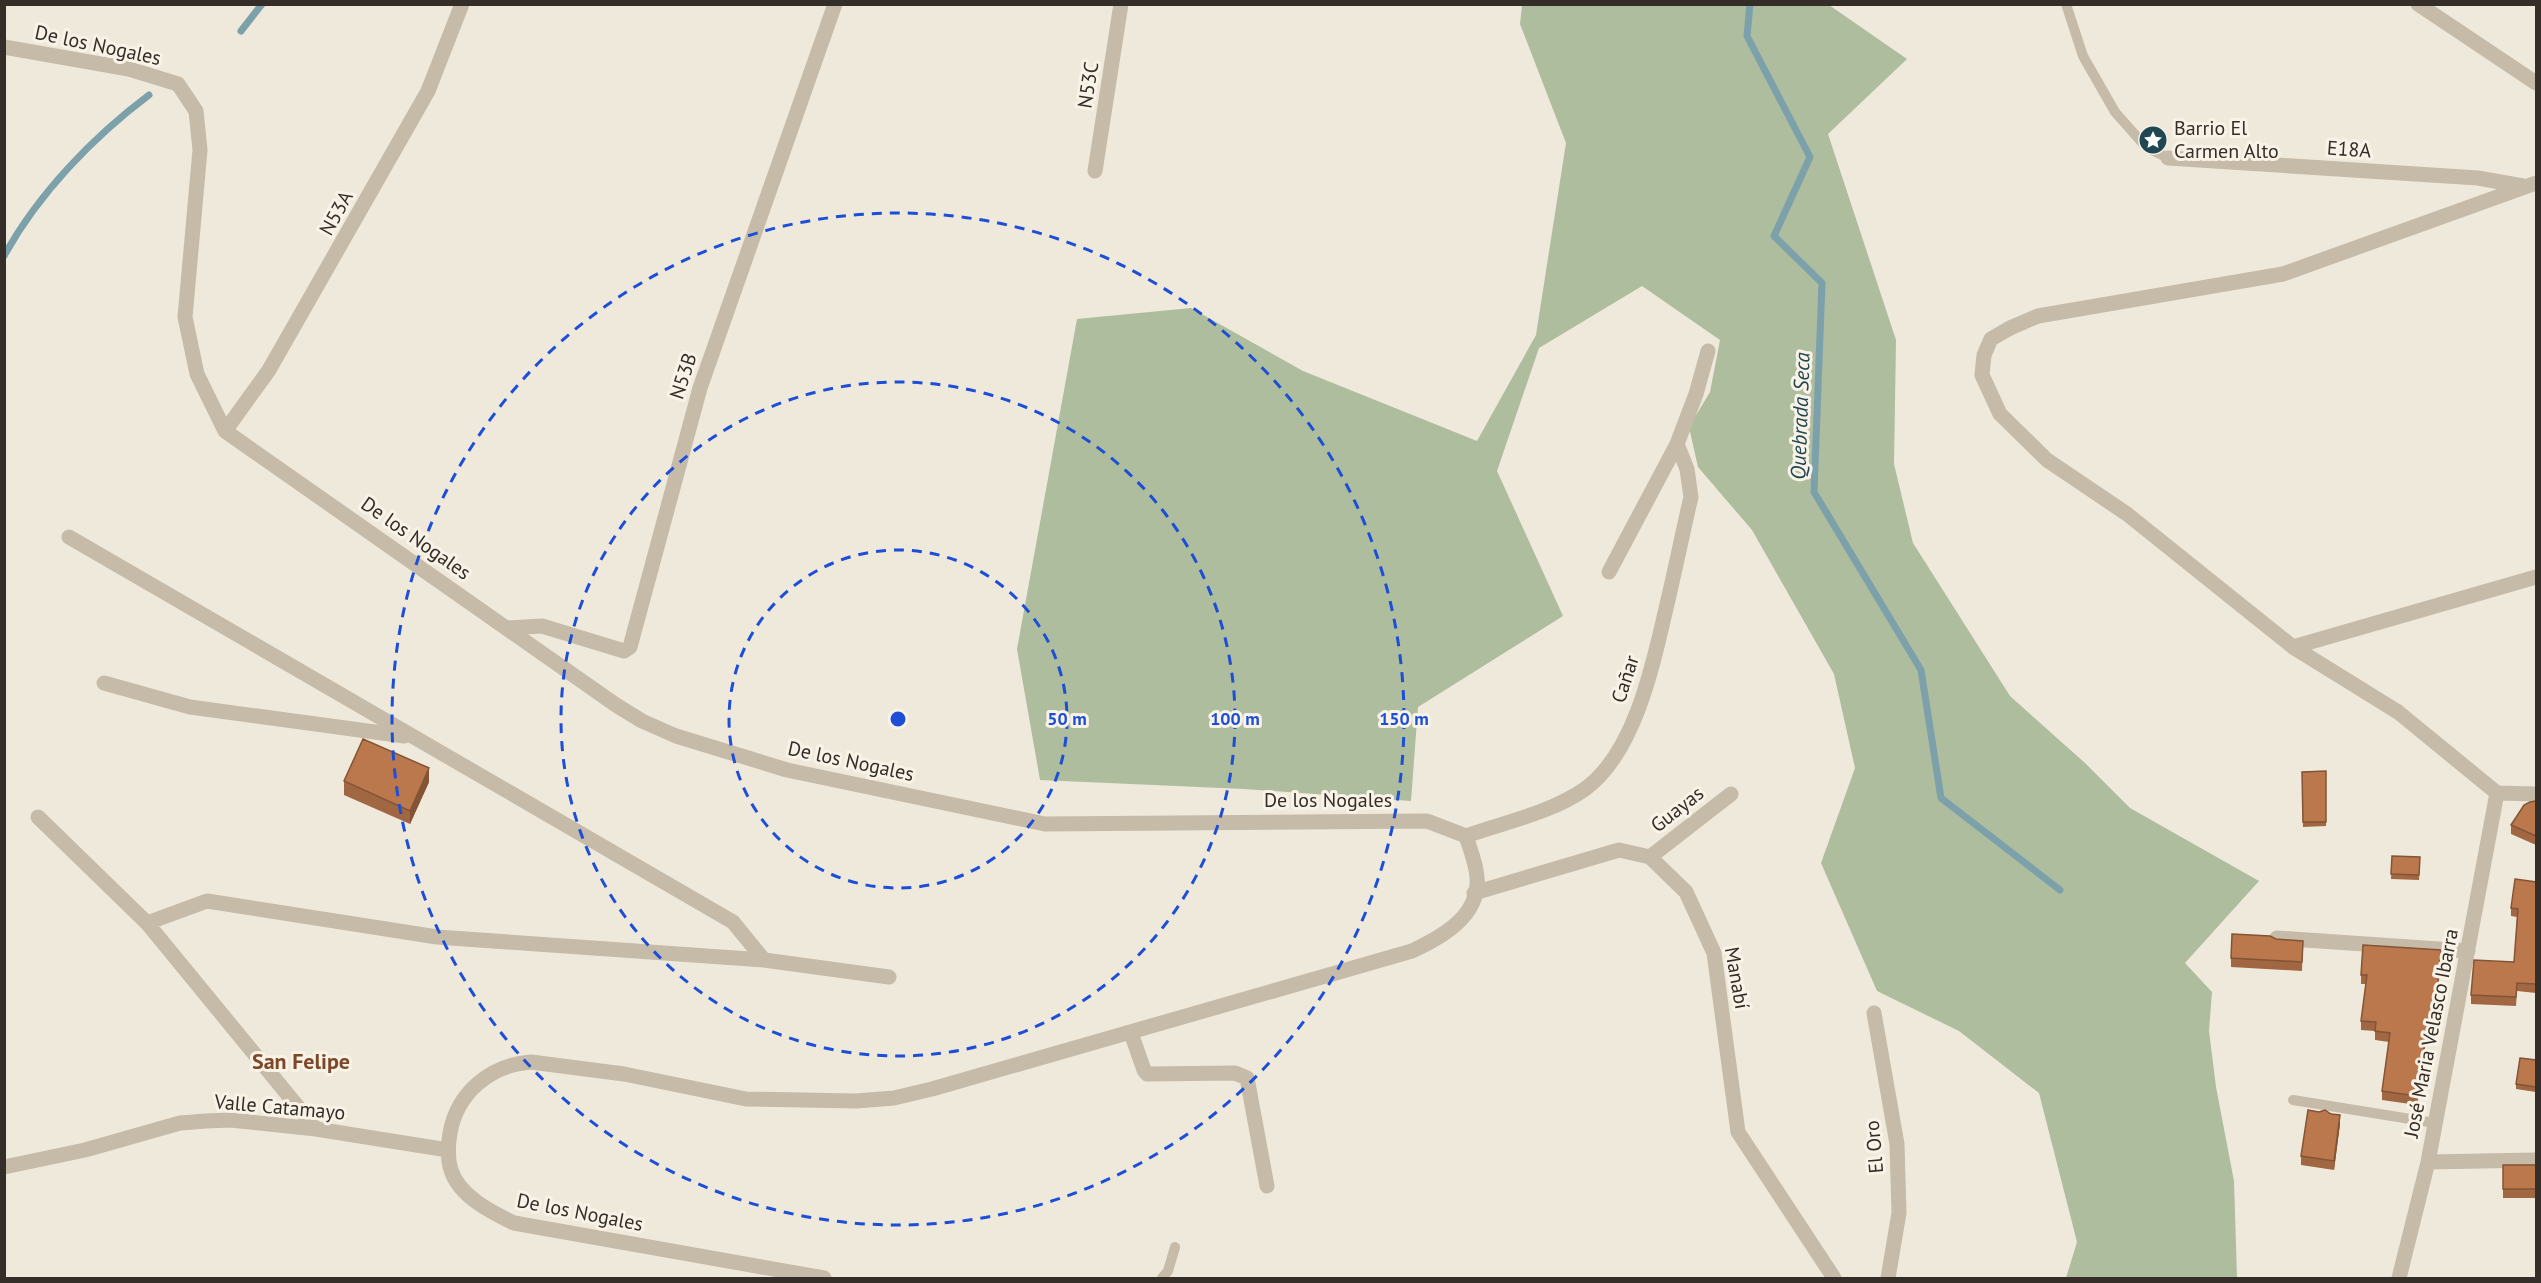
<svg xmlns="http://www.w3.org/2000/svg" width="2541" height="1283" viewBox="0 0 2541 1283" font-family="'PT Sans',sans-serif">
	<rect width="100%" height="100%" fill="#efe9db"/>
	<path fill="#adbd9d" d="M1522 5H1829L1907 59 1828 134 1896 340 1894 464 1913 543 2010 696 2085 763 2130 808 2259 881 2185 963 2212 992 2209 1031 2216 1087 2234 1181 2237 1278H2066L2077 1242 2039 1093 1959 1031 1877 991 1821 863 1855 768 1834 674 1752 530 1698 467 1689 427 1710 392 1720 340 1642 286 1539 348 1497 471 1563 616 1418 707 1411 801 1244 789 1040 780 1017 649 1077 319 1191 308 1303 371 1477 441 1536 335 1566 143 1520 24Z"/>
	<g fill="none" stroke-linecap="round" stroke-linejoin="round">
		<path stroke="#7da1aa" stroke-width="7" d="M1750 4 1747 36 1810 157 1774 236 1822 283 1814 492 1921 670 1941 798 2060 890
			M241 31 262 4
			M4 256C38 194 93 137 149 95"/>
		<path stroke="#c6baa8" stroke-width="10" d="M2066 4 2083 56 2115 112 2146 147 2168 158
			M2293 1100 2435 1123
			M1162 1278 1168 1271 1175 1247"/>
		<path stroke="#c6baa8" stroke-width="15" d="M2418 4 2536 83
			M2168 158 2478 178 2523 186
			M1095 171 1121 4
			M2536 183 2283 274 2038 316 2010 328 1991 339 1984 355 1982 375 2000 414 2047 460 2127 514 2293 647 2398 712 2497 793 2536 794
			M69 537 733 922 764 960
			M1609 572 1677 444 1696 394 1708 351
			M508 628 542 626 624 651 630 647 700 388 835 4
			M2293 647 2536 577
			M104 683 190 707 404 736
			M38 817 147 923 316 1129
			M1466 836C1505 822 1551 813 1585 789 1637 751 1654 659 1668 600 1676 566 1683 531 1691 497L1687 469 1677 444
			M1650 857 1731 794
			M1474 893 1619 850 1650 857 1686 892 1714 953 1738 1132 1834 1278
			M147 923 207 901 437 937 764 960 889 977
			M2277 938 2468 951
			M1874 1013 1897 1144 1899 1213 1888 1278
			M1131 1033 1144 1070 1147 1074 1235 1073 1247 1078 1267 1186
			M2428 1162 2536 1160
			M4 1167 85 1150 180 1123 206 1121 231 1120 316 1129 448 1150
			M2399 1278 2428 1162 2497 793"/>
		<path stroke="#c6baa8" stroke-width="15" d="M4 47 129 69 178 84 196 111 200 150 185 317 197 374 225 431 616 705 642 721 676 736 787 770 1045 824 1427 821 1466 836C1470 849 1476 863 1477 877 1480 916 1442 937 1412 951L932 1089 894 1098 856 1101 746 1099 624 1074 531 1062C490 1065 457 1093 450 1133 448 1145 447 1158 451 1170 459 1196 491 1212 514 1223L824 1278
			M225 431 269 370 428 91 462 4"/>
	</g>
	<path fill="#a16742" d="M2326 771V826L2303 827 2302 772Z
		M344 781 429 782 410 824 344 795Z
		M2536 801V845L2511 834V825Z
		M2392 856 2420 857 2419 880 2391 879Z
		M2536 882V993L2517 991 2516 1006 2471 1004V995L2514 962 2517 917 2511 916V908Z
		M2276 939 2303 941 2302 971 2231 967V958Z
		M2441 959 2434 1033H2427L2417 1105 2382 1100V1091L2389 1042 2375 1040V1031L2361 1030V1021L2366 984H2361V975Z
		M2536 1060V1092L2516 1089V1084Z
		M2340 1124 2334 1170 2301 1165V1156Z
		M2503 1165H2536V1198H2503Z"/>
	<path fill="#835436" d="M429 768V782L410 824V811Z
		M2441 950V959L2434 1033V1024Z
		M2427 1024V1033L2417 1105V1096Z
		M2340 1115V1124L2334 1170V1161Z"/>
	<path fill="#bb784d" stroke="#835436" stroke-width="1.5" d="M363 739 429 768 410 811 344 781Z
		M2326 771V822H2303L2302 772Z
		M2536 801V836L2511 825 2524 805 2530 802Z
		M2392 856 2420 857 2419 875 2391 874Z
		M2515 879 2536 882V984L2517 983 2516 997 2471 995 2474 960 2514 962 2518 909 2511 908Z
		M2232 934 2270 936 2276 939 2303 941 2302 962 2231 958Z
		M2363 945 2441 950 2434 1024H2427L2417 1096 2382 1091 2390 1033 2375 1031 2376 1022 2361 1021 2367 975H2361Z
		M2520 1058 2536 1060V1087L2516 1084Z
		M2308 1110 2319 1112 2325 1110 2331 1114 2340 1115 2334 1161 2301 1156Z
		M2503 1165H2536V1189H2503Z"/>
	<g fill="none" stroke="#1d4ed8" stroke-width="3" stroke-dasharray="10 8">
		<circle cx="898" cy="719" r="169"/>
		<circle cx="898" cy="719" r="337"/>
		<circle cx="898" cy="719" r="506"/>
	</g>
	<defs>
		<g id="sight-disc" transform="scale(1.5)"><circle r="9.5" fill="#214752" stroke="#f8f2e7"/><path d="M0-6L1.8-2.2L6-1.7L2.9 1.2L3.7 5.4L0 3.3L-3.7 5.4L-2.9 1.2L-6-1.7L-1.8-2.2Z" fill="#fff"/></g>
	</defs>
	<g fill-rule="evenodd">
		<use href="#sight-disc" x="2153" y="140"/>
	</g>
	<g text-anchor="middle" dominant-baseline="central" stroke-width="6" stroke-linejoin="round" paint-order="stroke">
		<g font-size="20" fill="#342d28" stroke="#f8f2e7">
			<text transform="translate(98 45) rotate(12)">De los Nogales</text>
			<text transform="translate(1088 85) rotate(-81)">N53C</text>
			<text transform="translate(2349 149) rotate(4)">E18A</text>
			<text transform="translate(336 213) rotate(-61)">N53A</text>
			<text transform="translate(683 376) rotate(-72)">N53B</text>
			<text transform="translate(416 538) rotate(35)">De los Nogales</text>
			<text transform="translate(1625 679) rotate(-72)">Cañar</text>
			<text transform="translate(851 761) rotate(12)">De los Nogales</text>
			<text x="1328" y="800">De los Nogales</text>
			<text transform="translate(1677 809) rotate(-38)">Guayas</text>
			<text transform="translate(1737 978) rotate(80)">Manabí</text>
			<text transform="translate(2431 1033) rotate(-79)">José Maria Velasco Ibarra</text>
			<text transform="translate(280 1107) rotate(5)">Valle Catamayo</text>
			<text transform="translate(1874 1147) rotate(-95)">El Oro</text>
			<text transform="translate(580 1212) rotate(11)">De los Nogales</text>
		</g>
		<g font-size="20" fill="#342d28" stroke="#f8f2e7" text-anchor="start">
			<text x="2174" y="128">Barrio El<tspan x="2174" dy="23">Carmen Alto</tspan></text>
		</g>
		<g font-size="21" font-style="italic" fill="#214752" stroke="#f8f2e7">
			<text transform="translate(1800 416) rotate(-88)">Quebrada Seca</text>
		</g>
		<g font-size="22" font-weight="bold" fill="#7c4828" stroke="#f8f2e7">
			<text x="301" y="1061">San Felipe</text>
		</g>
	</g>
	<circle cx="898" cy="719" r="9" fill="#1d4ed8" stroke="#f8f2e7" stroke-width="3"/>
	<g font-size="18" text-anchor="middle" font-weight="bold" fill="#1d4ed8" stroke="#f8f2e7" stroke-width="6" stroke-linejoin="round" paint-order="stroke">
		<text x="1067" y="725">50 m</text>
		<text x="1235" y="725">100 m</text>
		<text x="1404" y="725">150 m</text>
	</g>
	<rect width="2541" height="1283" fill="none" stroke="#342d28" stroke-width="12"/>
</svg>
